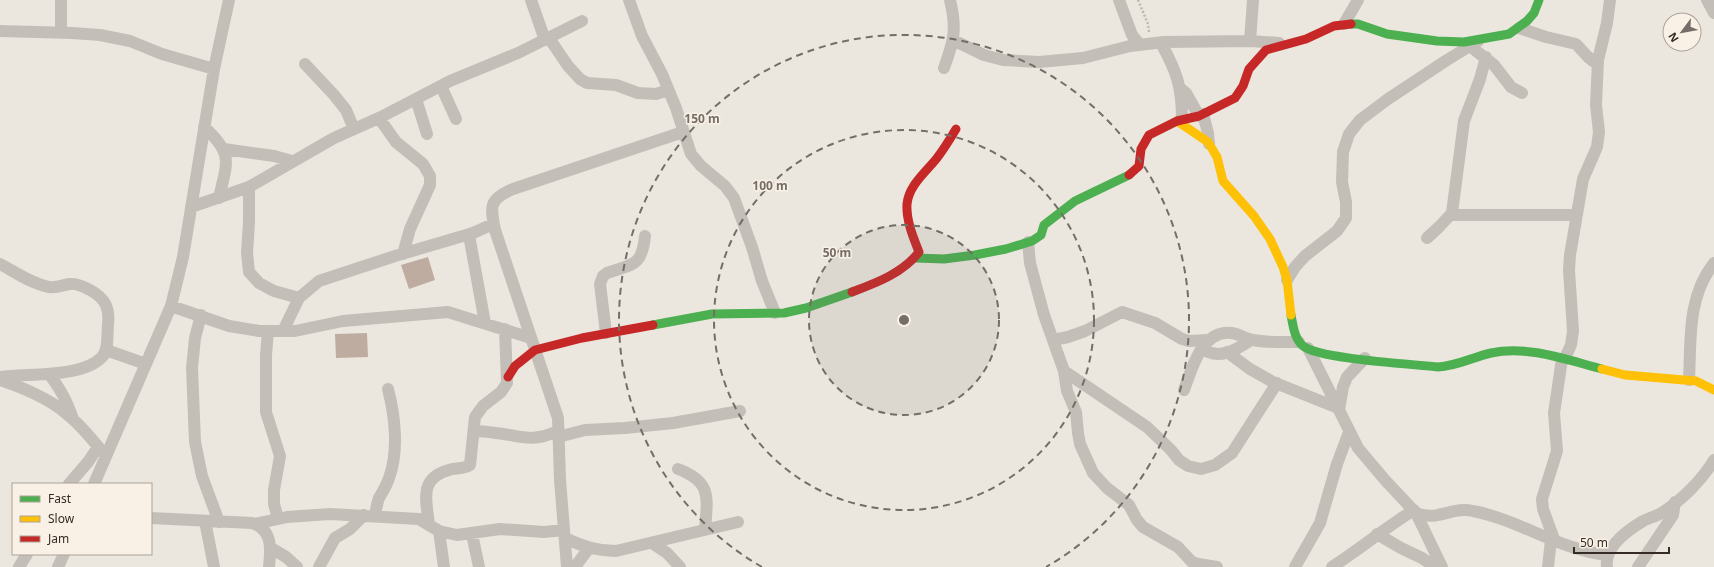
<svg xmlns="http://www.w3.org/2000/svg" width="1714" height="567" viewBox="0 0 1714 567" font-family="'Noto Sans',sans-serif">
	<rect width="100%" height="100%" fill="#ebe7df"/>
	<path fill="#bfaca0" d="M428 257 435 280 409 289 401 265Z
		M367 333 368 357 336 358 335 334Z"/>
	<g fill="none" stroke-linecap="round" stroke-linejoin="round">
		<path stroke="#bdb7b0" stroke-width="2.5" stroke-dasharray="2 2" stroke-linecap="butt" d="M1138 0 1148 24 1149 32"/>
		<path stroke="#c4beb8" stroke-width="12" d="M531 0 545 40
			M629 0 642 36 662 74 676 108 691 154 701 166 725 186 734 198 752 247 762 281 775 313
			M1119 0 1132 35 1140 45
			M1707 0 1714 13
			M1344 24 1358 0
			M1519 28 1546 37 1576 44 1588 57 1593 61 1598 62
			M0 31 72 33 100 35 130 41 162 54 214 69
			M61 33V0
			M549 38 568 66 580 79 587 83 616 85 638 93 656 94 668 90
			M953 40 984 55 1003 60 1039 62 1083 58 1130 46 1164 42 1250 41 1279 43
			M1250 41 1253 0
			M1161 43C1177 72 1182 87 1182 120
			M1470 46 1494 65 1511 87 1522 93
			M305 64 334 95 346 110 354 129
			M944 68C954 41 957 28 950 0
			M441 86 456 119
			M1180 88 1186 93 1199 116
			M416 99 427 134
			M1203 114 1208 133 1209 144
			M379 118 396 142 423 164 430 176V185L410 229 403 254
			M204 127C234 154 227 162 219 198
			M224 149 274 156 292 161
			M249 187V222L247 253 249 272 259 283 274 291 299 298
			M191 207 249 187 334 138 381 117 450 81 518 53 582 21
			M1450 215H1577
			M469 235 485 323
			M1427 238 1439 227 1452 213 1464 121 1480 79 1486 57
			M1028 242 1030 263 1044 315 1064 371 1067 391 1076 412 1078 433 1080 444 1093 473 1107 488 1129 505 1137 520 1143 527 1178 547 1192 562 1198 564 1217 567
			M0 264C15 272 32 284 49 287 57 288 63 285 70 284 77 283 84 287 90 290 105 298 110 308 108 325 107 334 109 350 102 357 83 378 27 373 0 377
			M1287 280 1295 267 1305 256 1337 231 1346 218V202L1342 182 1343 152 1349 134 1360 120 1388 99 1447 60 1478 41
			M171 306 229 326 259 331H295L343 321 448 312 531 338
			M201 315 195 338 192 368 195 442 202 476 219 522
			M268 331 266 355V412L280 456 274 490V504L278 519
			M283 331 299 298 319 281 395 256 473 233 493 224
			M606 333 600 284 603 276 607 273C632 264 642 267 645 236
			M1053 340 1068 337 1085 331 1122 312 1155 323 1182 339 1189 341 1207 340
			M1202 348C1218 361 1236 350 1251 340
			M1308 348 1358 448 1385 480 1416 513C1438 522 1452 506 1473 511 1520 520 1559 550 1608 555
			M106 350 146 364
			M1227 352 1250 369 1273 382 1338 408
			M1564 360 1571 345 1573 331 1569 270 1570 255 1583 179 1597 147 1599 132 1596 105 1598 60 1607 23 1610 0
			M1064 371 1147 427 1171 450 1179 460 1188 466 1201 469 1215 465 1232 453 1277 383
			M49 374C61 390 67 401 73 419
			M0 380C23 388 49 398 68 415 82 426 94 442 106 456
			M1689 380C1691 340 1687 297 1714 263
			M1184 390C1192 368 1202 329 1232 333 1239 334 1246 339 1253 340 1268 343 1284 342 1299 342
			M1339 410 1343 387 1347 377 1365 358
			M474 431C482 431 489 432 496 433 523 436 531 443 558 431
			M558 437 585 430 625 428 673 423 740 411
			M678 469C713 482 707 499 705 530
			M69 484 88 462 98 447
			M94 484 171 306 183 257 214 69 229 0
			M1416 513 1442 567
			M375 516C376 510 377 503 379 498 383 491 387 485 389 478 399 451 395 416 388 389
			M151 518 252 523C273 530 271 549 269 567
			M205 521 214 567
			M255 524 287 517 330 514 419 519 439 531 457 535 500 529 544 532 564 530
			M429 524C426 500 419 478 449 470 455 468 464 469 470 465L475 417 483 406 501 392 507 383 505 329
			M439 531 444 567
			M472 534 479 567
			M1377 534 1401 548 1422 558 1435 567
			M565 538C584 547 595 550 616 551L738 522
			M1555 542 1543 509 1542 499 1557 451 1554 413 1562 359
			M652 543 667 553 680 567
			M271 548 286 557 297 567
			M19 567 27 554
			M58 567 64 554
			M319 567 335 538 350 529 364 515
			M567 567 560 480 558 418 495 230C490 206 489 199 513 189L683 132
			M575 567 589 548
			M1295 567 1320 523 1337 464 1349 432
			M1332 567C1360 549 1385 528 1414 510
			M1548 567 1551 540
			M1607 567C1604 547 1628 530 1643 521 1649 518 1657 516 1663 512 1682 500 1702 480 1714 460
			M1638 567 1673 515 1675 502"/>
		<path stroke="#4caf50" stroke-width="9" d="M1351 24H1358L1387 34 1437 41 1464 42 1509 34 1527 21 1534 13 1539 0
			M916 258 944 259 975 255 1006 249 1032 241 1041 235 1044 225 1075 201 1129 175
			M1291 315C1293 325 1294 338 1303 346 1319 359 1412 364 1438 367 1457 366 1473 357 1491 353 1528 345 1567 360 1602 369
			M653 325 712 314 784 313 806 308 852 292"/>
		<path stroke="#ffc107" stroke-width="9" d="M1177 121 1208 142 1217 157 1223 181 1254 216 1270 239 1283 267 1287 280 1291 315
			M1602 369 1625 375 1696 381 1714 390"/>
		<path stroke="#c62828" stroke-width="9" d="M1129 175 1139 166 1141 149 1149 135 1177 121 1199 116 1235 98 1243 86 1249 69 1266 50 1306 39 1334 26 1351 24
			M852 292C876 283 903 273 919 252 913 237 906 220 907 204 909 185 926 172 937 158 944 149 950 139 956 129
			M508 377 515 366 535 350 582 338 653 325"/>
	</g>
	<circle cx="904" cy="320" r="95" fill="#756d67" fill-opacity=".12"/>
	<g fill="none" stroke="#756d67" stroke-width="2" stroke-dasharray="7 5">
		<circle cx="904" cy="320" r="95"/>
		<circle cx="904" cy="320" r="190"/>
		<path d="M762 567A285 285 0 1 1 1046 567"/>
	</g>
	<circle cx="904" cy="320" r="6" fill="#756d67" stroke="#f9f1e5" stroke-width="2"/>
	<g font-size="12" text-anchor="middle" font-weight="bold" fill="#756d67" stroke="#f9f1e5" stroke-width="3" stroke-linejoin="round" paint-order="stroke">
		<text x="702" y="123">150 m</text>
		<text x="770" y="190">100 m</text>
		<text x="837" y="257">50 m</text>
	</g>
	<rect x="12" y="483" width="140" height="72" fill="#f9f1e5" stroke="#aba299"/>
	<rect x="20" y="496" width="20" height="6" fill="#4caf50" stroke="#aba299"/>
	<text x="48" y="503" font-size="12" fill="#352c26">Fast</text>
	<rect x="20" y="516" width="20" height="6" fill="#ffc107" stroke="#aba299"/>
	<text x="48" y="523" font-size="12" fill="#352c26">Slow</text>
	<rect x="20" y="536" width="20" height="6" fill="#c62828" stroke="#aba299"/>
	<text x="48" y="543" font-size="12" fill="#352c26">Jam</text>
	<g transform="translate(1682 32) rotate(238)"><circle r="19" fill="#f9f1e5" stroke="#aba299"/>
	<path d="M0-3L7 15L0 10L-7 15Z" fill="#756d67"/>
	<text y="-6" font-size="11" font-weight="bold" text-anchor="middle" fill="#352c26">N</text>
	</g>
	<path d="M1574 547v6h95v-6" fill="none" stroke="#352c26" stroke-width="2"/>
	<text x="1580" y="547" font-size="12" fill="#352c26" stroke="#f9f1e5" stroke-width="3" paint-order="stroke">50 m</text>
</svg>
